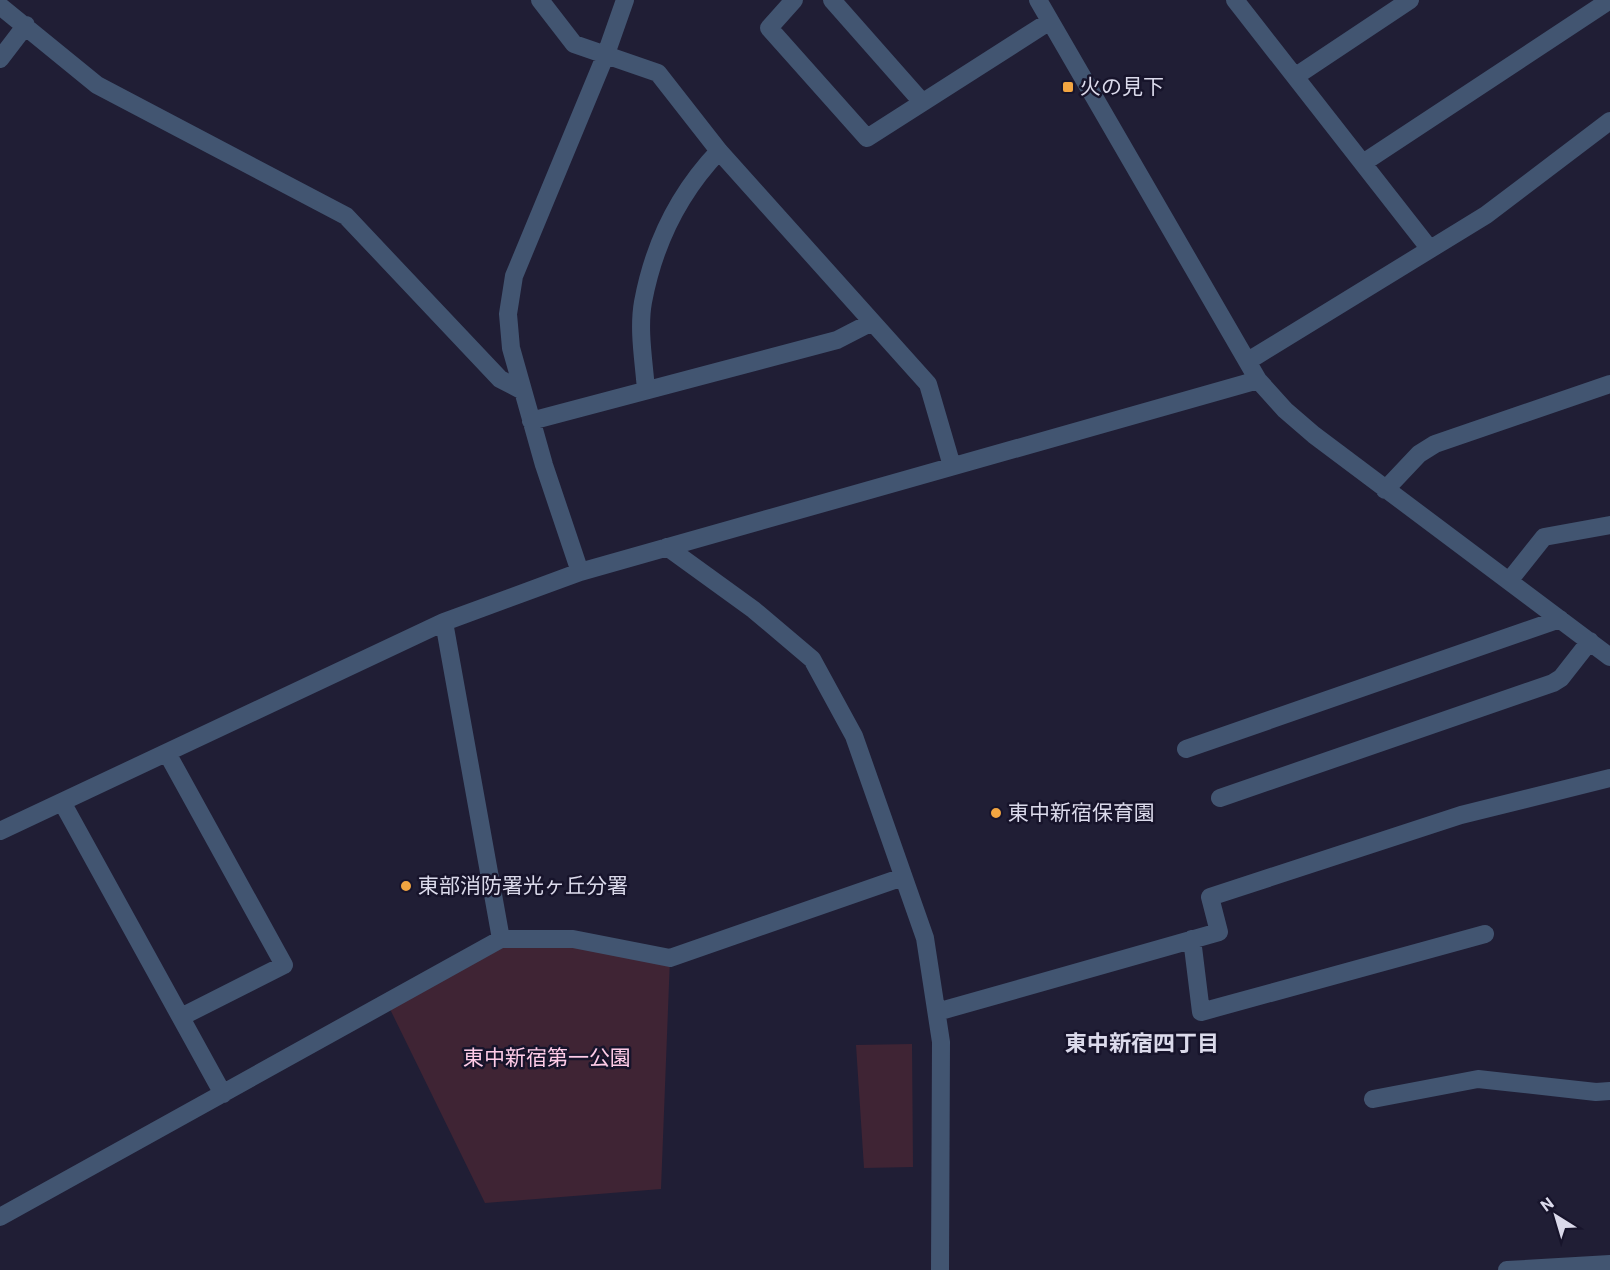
<svg xmlns="http://www.w3.org/2000/svg" width="1610" height="1270" viewBox="0 0 1610 1270" font-family="Roboto,'Noto Sans JP',sans-serif">
	<rect width="100%" height="100%" fill="#201e35"/>
	<path fill="#3f2434" d="M501 939 670 958 661 1189 485 1203 387 1003Z
		M912 1044 913 1167 864 1168 856 1045Z"/>
	<g fill="none" stroke-linecap="round" stroke-linejoin="round">
		<path stroke="#425571" stroke-width="18" d="M540 0 574 44 658 73 719 151 928 384 952 466
			M794 0 769 28 867 138 1050 21
			M832 0 922 102
			M1038 0 1258 380 1285 410 1314 435 1610 657
			M1235 0 1429 248
			M0 6 97 85 346 216 500 379 523 391
			M0 59 26 25
			M1296 76 1410 0
			M1363 163 1610 0
			M1248 361 1486 215 1610 121
			M646 390C644 362 638 330 643 302 654 243 678 194 719 151
			M531 421 837 340 872 322
			M1385 490 1419 454 1435 444 1610 384
			M667 547 754 610 812 659 854 736 925 938 941 1042 940 1270
			M580 572 544 465 511 348 508 314 514 276 606 54 625 0
			M1509 581 1544 537 1610 525
			M444 622 501 939
			M1186 749 1560 619
			M167 753 284 965 181 1017
			M1220 798 1553 683 1561 678 1590 641
			M62 802 223 1094
			M0 831 444 622 580 572 1258 380
			M1192 939 1201 1012 1485 934
			M937 1012 1219 932 1210 897 1461 815 1610 778
			M1373 1099 1478 1079 1596 1092 1610 1091
			M0 1217 501 939H573L670 958 903 877
			M1507 1270 1610 1264"/>
	</g>
	<g fill="#f2a541" stroke="#17142b" stroke-width="2">
		<rect x="1062" y="81" width="12" height="12" rx="3"/>
		<circle cx="996" cy="813" r="6"/>
		<circle cx="406" cy="886" r="6"/>
	</g>
	<g text-anchor="middle" dominant-baseline="central" stroke-width="5" stroke-linejoin="round" paint-order="stroke">
		<g font-size="21" fill="#dbdaeb" stroke="#17142b" text-anchor="start">
			<text x="1080" y="87">火の見下</text>
			<text x="1008" y="813">東中新宿保育園</text>
			<text x="418" y="886">東部消防署光ヶ丘分署</text>
		</g>
		<g font-size="21" fill="#fecbe7" stroke="#17142b">
			<text x="547" y="1058">東中新宿第一公園</text>
		</g>
		<g font-size="22" font-weight="bold" fill="#dbdaeb" stroke="#17142b">
			<text x="1142" y="1043">東中新宿四丁目</text>
		</g>
	</g>
	<g transform="translate(1556 1216) rotate(323)" stroke="#17142b" stroke-width="4.5" paint-order="stroke">
	<path d="M0-4.5L10 22L0 15L-10 22Z" fill="#dbdaeb"/>
	<text y="-9" font-size="16" font-weight="bold" text-anchor="middle" fill="#dbdaeb">N</text>
	</g>
</svg>
